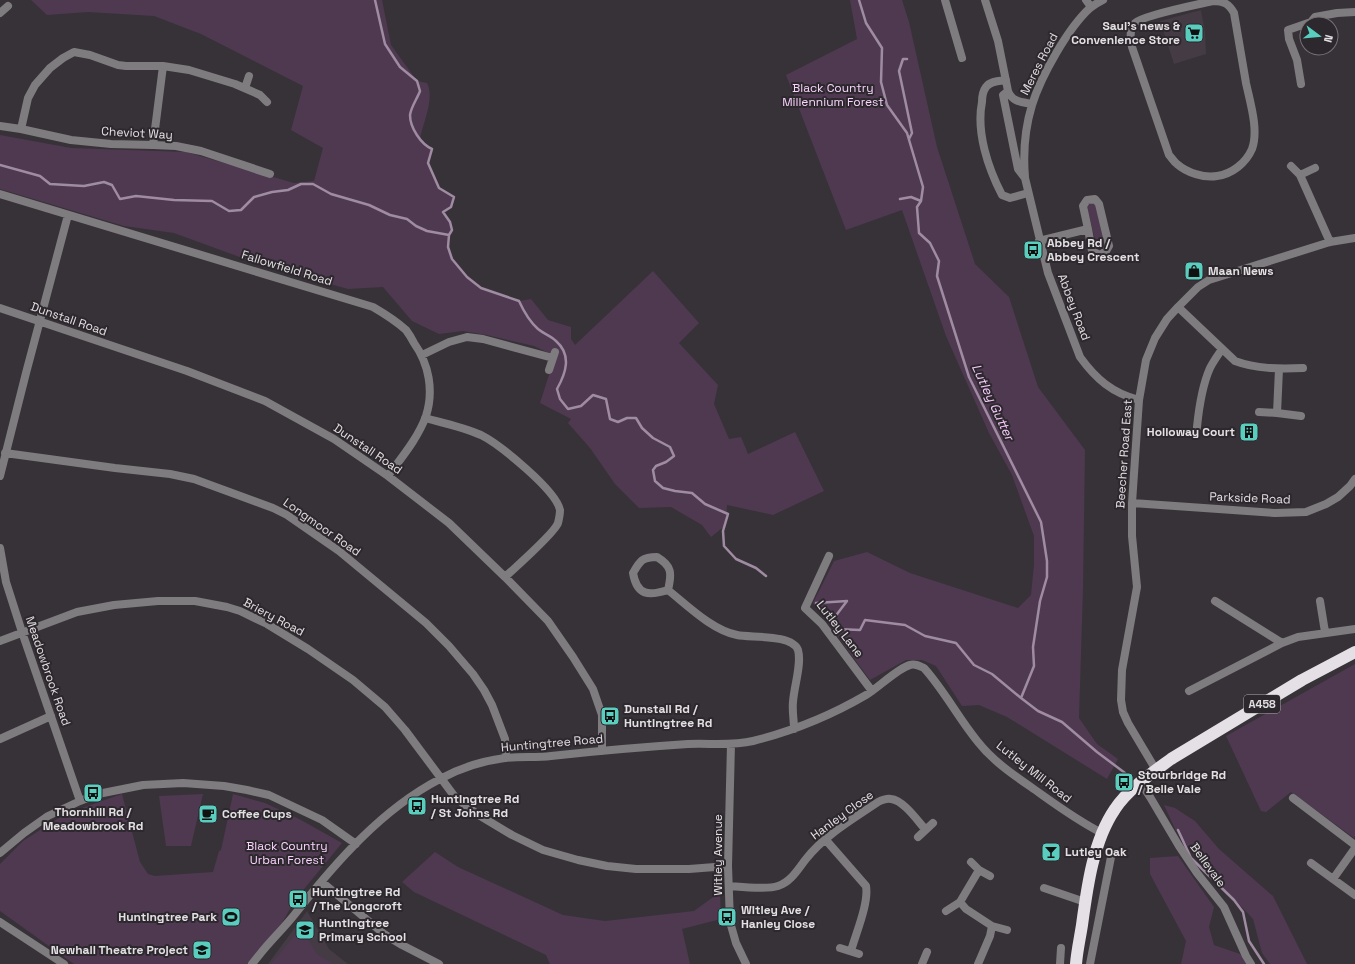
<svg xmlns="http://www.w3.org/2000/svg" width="1355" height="964" viewBox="0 0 1355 964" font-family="'Space Grotesk',sans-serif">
	<rect width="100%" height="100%" fill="#373237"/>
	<path fill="#443b45" d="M1201 10 1205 32 1206 54 1174 64 1160 21Z
		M307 911 329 949 348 964H268Z"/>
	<path fill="#4e3951" d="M31 0H382L391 45 417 81 427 83C435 99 423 122 420 139L426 146 432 149 428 163 439 188 454 197 451 207 443 213 450 222 452 230 449 235 448 248 452 259 467 277 481 288 499 294 519 301 531 299 548 320 571 327V339L575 345 653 271 699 323 679 343 718 385 714 404 729 439 741 437 748 454 795 432 824 491 773 515 727 505 726 525 711 537 702 525 671 507 639 508 615 484 590 448 568 423 571 419 540 403 555 356 534 346 487 335 463 331 439 334 412 321 383 287 348 289 256 263 174 233 124 226 0 189V135L71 148 186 152 294 183 314 181 323 148 291 130 303 86 201 34 154 16 88 12 47 15Z
		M850 0H902L909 22 937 147 975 264 1009 297 1038 387 1085 450 1083 588 1079 718 1097 744 1118 759 1107 779 1007 717 979 705 962 706 936 666 922 660H906L870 680 813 603 834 561 867 552 910 573 1018 608 1031 595 1034 564V536L1012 475 989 433 946 336 902 210 846 230 786 75 857 39Z
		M1092 202 1096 206 1105 247 1103 249 1097 248 1087 207 1088 204Z
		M1355 664V836L1354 838 1291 792 1266 812 1261 811 1226 736Z
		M122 794 140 862 148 874 155 876 213 872 219 851 221 850 233 794 265 803 301 820 342 843 295 900 282 923 258 950 248 964H74L0 911V864L23 841 65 814Z
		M203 794 191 846H166L159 796Z
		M1164 805 1175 808 1195 821 1219 849 1273 896 1307 964H1270L1262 953 1253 919 1198 860 1175 829Z
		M435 852 458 867 563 915 605 921 694 911 720 892 721 919 682 929 690 964H550L546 955 414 892 402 882Z
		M1178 856 1214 907 1209 927 1214 945 1240 954 1250 964H1181L1186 941 1150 874V858Z
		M301 928 317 954 333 964H271Z"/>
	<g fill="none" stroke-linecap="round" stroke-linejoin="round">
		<path stroke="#9f8ba2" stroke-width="2.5" d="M375 0 385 44 400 67 417 81 420 91C417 99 411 107 410 115 410 128 421 144 432 149L428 163 439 188 454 197 451 207 443 212 450 222 452 230 449 235 448 247 452 259 467 277 481 288 519 301C524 312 529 321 538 329 544 334 551 336 556 341 572 355 566 373 557 389L560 399 568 409 581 406 593 395 606 399 610 419 618 422 627 418H636L642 428 653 438 670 447 674 456 666 462 656 466 653 470 655 481 663 488 675 491 692 493 705 504 728 514 723 531 724 546 736 559 756 568 766 576
			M859 0 866 23 882 48 881 82 887 105 907 133 923 187 921 201 917 207 919 233 930 243 939 261 937 276 969 377 1041 522 1047 561V577L1040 601 1033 647 1034 666 1021 698 1038 711 1062 722 1097 752 1125 773
			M907 59H903L899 71 912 133 909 139
			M0 165 40 176 50 184 84 186 104 182 112 185 120 199 136 196 174 200 212 201 229 211 241 210 254 197 272 192 288 190 301 184H313L331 194 369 205 390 215 407 219 416 226 427 231 449 235
			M900 199 911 197 921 201
			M816 603 847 601 831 622 837 629 860 630 865 620 905 625 925 636 956 643 974 665 992 674 1021 698
			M1178 830 1191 858 1234 900 1243 912 1249 941 1264 964"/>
		<path stroke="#7e7c7f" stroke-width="8" d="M945 0 962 58
			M985 0 998 41 1008 91 1003 95 1018 169 1025 178 1048 273 1080 357C1096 379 1112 393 1139 400
			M1086 0 1091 7
			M1213 1C1224 1 1229 4 1234 13 1238 36 1242 59 1246 83 1250 102 1259 130 1252 149 1246 163 1232 174 1217 176 1204 178 1187 173 1177 164 1174 162 1172 158 1169 155L1132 47C1130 39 1129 30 1135 23 1143 15 1200 4 1213 1Z
			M0 13 8 6
			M1006 80C999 81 990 81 986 87 983 91 982 97 982 102 976 132 988 168 1002 195L1010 198 1028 193
			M1301 84 1297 60 1289 39 1288 30 1311 22 1315 17 1337 13 1355 12
			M245 88 249 76
			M1008 91C1012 102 1022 102 1032 104
			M0 126 21 129 71 140 111 144 153 145 176 146 201 151 270 174
			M21 129 28 98 35 85 50 68 63 58 74 52 90 55 118 65 126 66H163L189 70 235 84 260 95 267 102
			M153 145 163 66
			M1291 166 1300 175 1315 168
			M1300 175 1330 242
			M1025 177C1023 153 1025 128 1032 105 1041 76 1068 28 1090 8 1094 5 1099 2 1103 0
			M0 194 373 307C385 314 396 321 406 330 409 334 412 339 414 343 429 364 434 391 426 416 418 438 402 457 388 476
			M1039 241 1088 229 1083 206 1087 200 1095 199 1099 204 1109 246 1106 251 1100 255 1092 251 1088 229
			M1178 307 1235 361C1256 369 1280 369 1303 368
			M0 308 187 371 265 401 334 439 388 476 449 523 505 577 548 621 573 657 593 689 602 715V751
			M422 355 449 342 467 337 483 339 553 358
			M549 370 555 352
			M1259 412 1277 413 1279 369
			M1277 413 1301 416
			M425 418C444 423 463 427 481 435 499 444 556 490 560 510 560 513 559 519 558 523 555 532 515 568 505 577
			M1197 427C1199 407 1202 386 1210 368 1213 362 1218 355 1222 349
			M5 453 115 468 170 474 194 479 273 508 287 515 339 551 426 623 449 646 473 674 484 690 492 705 505 739 506 758
			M0 476 26 373 68 215
			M1132 503 1275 513 1306 512 1326 504 1338 497 1350 486 1355 479
			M0 548 6 582 22 632 80 801
			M829 556 805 608 822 624 872 691
			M668 590C672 573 672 566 657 557 642 557 640 561 633 573 637 596 649 596 668 590 688 606 712 630 737 635 751 638 792 634 798 650 802 664 794 686 793 702 792 711 794 720 794 729
			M1215 601 1282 643
			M1320 601 1325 632
			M0 641 77 612 114 605 158 601H195L227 607 240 611 267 624 308 649 353 680 385 707 405 730 455 797 477 814 512 835 543 850 578 860 607 866 636 869H689L728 866
			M1189 691 1282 643 1298 637 1355 629
			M0 739 51 716
			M731 744 728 866 730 922 736 943 746 964
			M1156 770 1128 723 1123 712 1121 700 1122 670 1137 587 1132 536V503L1139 400 1146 360 1155 338 1167 319 1178 307 1198 287 1209 280 1330 242 1355 238
			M1141 783 1150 797 1179 846 1197 873 1224 907 1246 956 1251 964
			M1293 798 1355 845
			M918 837 933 823
			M825 839 866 886C869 903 856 933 851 951
			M0 853 24 833 48 816 80 801 98 794 143 785 183 783 224 786 247 790 269 795 322 820 356 844
			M971 862 979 870 990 876
			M1311 863 1355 895
			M1333 879 1355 848
			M322 882 384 934 402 945 439 964
			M729 886C742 887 766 890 778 886 791 882 798 869 806 859 825 835 853 819 878 802 882 800 886 798 891 799 903 800 917 820 925 829
			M1044 888 1085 902
			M946 911 960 902
			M0 922 64 964
			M992 926 1007 930
			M840 948 859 954
			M252 964 260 954C271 940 284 928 295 914 335 863 382 809 440 779 460 768 482 761 505 758 520 756 536 758 551 756 596 751 642 747 688 744 710 743 732 746 753 741 793 731 830 716 866 695 878 688 898 668 910 665 915 663 920 666 924 668 944 690 959 719 978 742 992 760 1012 774 1031 787 1055 804 1076 820 1102 833
			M922 964 927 952
			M978 964 990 936 992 926 966 909 960 902 979 870
			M1060 964 1061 948
			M1090 964 1112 852"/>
		<path stroke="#e5dfe6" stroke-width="12" d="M1076 964C1077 951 1080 938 1082 925 1087 888 1093 841 1115 809 1128 789 1152 773 1171 759L1302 680 1355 652"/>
	</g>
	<defs>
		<g id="supermarket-square" transform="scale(1)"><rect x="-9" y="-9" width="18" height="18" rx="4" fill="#59cebf" stroke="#2d282d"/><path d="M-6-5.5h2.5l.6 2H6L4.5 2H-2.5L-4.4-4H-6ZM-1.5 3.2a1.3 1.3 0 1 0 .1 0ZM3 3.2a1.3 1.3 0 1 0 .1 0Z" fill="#111"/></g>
		<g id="bus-square" transform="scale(1)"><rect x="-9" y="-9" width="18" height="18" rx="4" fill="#59cebf" stroke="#2d282d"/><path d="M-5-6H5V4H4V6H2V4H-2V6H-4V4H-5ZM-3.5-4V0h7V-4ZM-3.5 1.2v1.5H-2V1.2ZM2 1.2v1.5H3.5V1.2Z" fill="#111"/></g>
		<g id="shop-square" transform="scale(1)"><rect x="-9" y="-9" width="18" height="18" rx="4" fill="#59cebf" stroke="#2d282d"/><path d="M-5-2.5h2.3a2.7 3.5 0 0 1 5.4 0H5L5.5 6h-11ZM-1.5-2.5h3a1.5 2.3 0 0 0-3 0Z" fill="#111"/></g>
		<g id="building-square" transform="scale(1)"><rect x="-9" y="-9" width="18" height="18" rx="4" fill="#59cebf" stroke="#2d282d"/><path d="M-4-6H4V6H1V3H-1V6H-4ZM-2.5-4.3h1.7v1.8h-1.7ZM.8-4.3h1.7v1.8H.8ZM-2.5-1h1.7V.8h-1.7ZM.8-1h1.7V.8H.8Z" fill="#111"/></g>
		<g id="cafe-square" transform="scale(1)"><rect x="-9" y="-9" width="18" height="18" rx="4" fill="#59cebf" stroke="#2d282d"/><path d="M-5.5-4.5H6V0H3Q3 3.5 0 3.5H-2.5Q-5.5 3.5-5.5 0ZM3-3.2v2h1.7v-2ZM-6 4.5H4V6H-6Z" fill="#111"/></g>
		<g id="bar-square" transform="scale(1)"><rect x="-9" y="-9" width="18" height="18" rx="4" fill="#59cebf" stroke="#2d282d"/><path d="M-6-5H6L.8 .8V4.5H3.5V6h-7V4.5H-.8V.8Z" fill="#111"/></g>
		<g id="stadium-square" transform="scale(1)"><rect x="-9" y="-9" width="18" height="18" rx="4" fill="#59cebf" stroke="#2d282d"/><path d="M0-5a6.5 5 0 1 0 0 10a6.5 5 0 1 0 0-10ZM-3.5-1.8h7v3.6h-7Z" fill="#111"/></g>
		<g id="school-square" transform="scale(1)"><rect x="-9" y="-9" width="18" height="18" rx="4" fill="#59cebf" stroke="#2d282d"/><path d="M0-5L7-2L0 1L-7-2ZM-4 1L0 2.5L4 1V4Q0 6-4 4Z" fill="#111"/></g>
	</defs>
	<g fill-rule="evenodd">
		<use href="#supermarket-square" x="1194" y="33"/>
		<use href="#bus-square" x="1033" y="250"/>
		<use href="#shop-square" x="1194" y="271"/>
		<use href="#building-square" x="1249" y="432"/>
		<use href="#bus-square" x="610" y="716"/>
		<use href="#bus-square" x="1124" y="782"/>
		<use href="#bus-square" x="93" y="793"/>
		<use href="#bus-square" x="417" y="806"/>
		<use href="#cafe-square" x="208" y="814"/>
		<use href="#bar-square" x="1051" y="852"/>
		<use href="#bus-square" x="298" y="899"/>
		<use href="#stadium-square" x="231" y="917"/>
		<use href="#bus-square" x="727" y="917"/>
		<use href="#school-square" x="305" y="930"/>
		<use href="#school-square" x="202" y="950"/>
	</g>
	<g text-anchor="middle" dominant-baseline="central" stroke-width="4" stroke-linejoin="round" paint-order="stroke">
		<rect fill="#2d282d" stroke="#aca9ac" stroke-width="1" x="1244" y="695" width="36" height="18" rx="3"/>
		<g font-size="11" font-weight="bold" fill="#e3e0e3">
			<text x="1262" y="704">A458</text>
		</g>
		<g font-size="12" font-weight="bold" fill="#e3e0e3" stroke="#2d282d" text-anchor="start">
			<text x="1180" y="26" text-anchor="end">Saul's news &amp;<tspan x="1180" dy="14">Convenience Store</tspan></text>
			<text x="1047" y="243">Abbey Rd /<tspan x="1047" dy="14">Abbey Crescent</tspan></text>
			<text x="1208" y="271">Maan News</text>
			<text x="1235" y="432" text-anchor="end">Holloway Court</text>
			<text x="624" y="709">Dunstall Rd /<tspan x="624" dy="14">Huntingtree Rd</tspan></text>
			<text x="1138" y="775">Stourbridge Rd<tspan x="1138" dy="14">/ Belle Vale</tspan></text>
			<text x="431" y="799">Huntingtree Rd<tspan x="431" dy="14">/ St Johns Rd</tspan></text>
			<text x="93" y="812" text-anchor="middle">Thornhill Rd /<tspan x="93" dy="14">Meadowbrook Rd</tspan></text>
			<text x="222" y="814">Coffee Cups</text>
			<text x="1065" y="852">Lutley Oak</text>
			<text x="312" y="892">Huntingtree Rd<tspan x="312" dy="14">/ The Longcroft</tspan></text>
			<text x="741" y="910">Witley Ave /<tspan x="741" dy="14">Hanley Close</tspan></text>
			<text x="217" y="917" text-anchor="end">Huntingtree Park</text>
			<text x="319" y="923">Huntingtree<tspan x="319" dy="14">Primary School</tspan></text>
			<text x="188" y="950" text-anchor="end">Newhall Theatre Project</text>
		</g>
		<g font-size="12" fill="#e3e0e3" stroke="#2d282d">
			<text transform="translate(1039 64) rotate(-63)">Meres Road</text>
			<text transform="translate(137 133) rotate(3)">Cheviot Way</text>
			<text transform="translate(287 268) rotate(17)">Fallowfield Road</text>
			<text transform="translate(1074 307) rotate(69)">Abbey Road</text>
			<text transform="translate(69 319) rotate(19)">Dunstall Road</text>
			<text transform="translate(368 449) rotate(34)">Dunstall Road</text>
			<text transform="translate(1124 454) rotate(-86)">Beecher Road East</text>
			<text transform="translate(1250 498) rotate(2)">Parkside Road</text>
			<text transform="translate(322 527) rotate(35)">Longmoor Road</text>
			<text transform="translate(274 617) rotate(28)">Briery Road</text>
			<text transform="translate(840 629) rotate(52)">Lutley Lane</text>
			<text transform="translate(48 671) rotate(71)">Meadowbrook Road</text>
			<text transform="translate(552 743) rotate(-5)">Huntingtree Road</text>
			<text transform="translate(1034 772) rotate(38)">Lutley Mill Road</text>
			<text transform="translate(842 815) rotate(-36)">Hanley Close</text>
			<text transform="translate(718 855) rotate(-90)">Witley Avenue</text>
			<text transform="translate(1208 865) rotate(54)">Bellevale</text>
		</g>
		<g font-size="12" fill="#f9d3fe" stroke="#2d282d">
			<text x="833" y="88">Black Country<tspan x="833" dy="14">Millennium Forest</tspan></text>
			<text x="287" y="846">Black Country<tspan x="287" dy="14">Urban Forest</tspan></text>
		</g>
		<g font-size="13" font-style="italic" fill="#f7c9fe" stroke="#2d282d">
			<text transform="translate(993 402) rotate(65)">Lutley Gutter</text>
		</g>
	</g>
	<g transform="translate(1319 36) rotate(106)"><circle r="19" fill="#2d282d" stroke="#767276"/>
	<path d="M0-3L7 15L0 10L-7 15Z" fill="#59cebf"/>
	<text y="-6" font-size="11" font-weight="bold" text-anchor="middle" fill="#e3e0e3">N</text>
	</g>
</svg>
